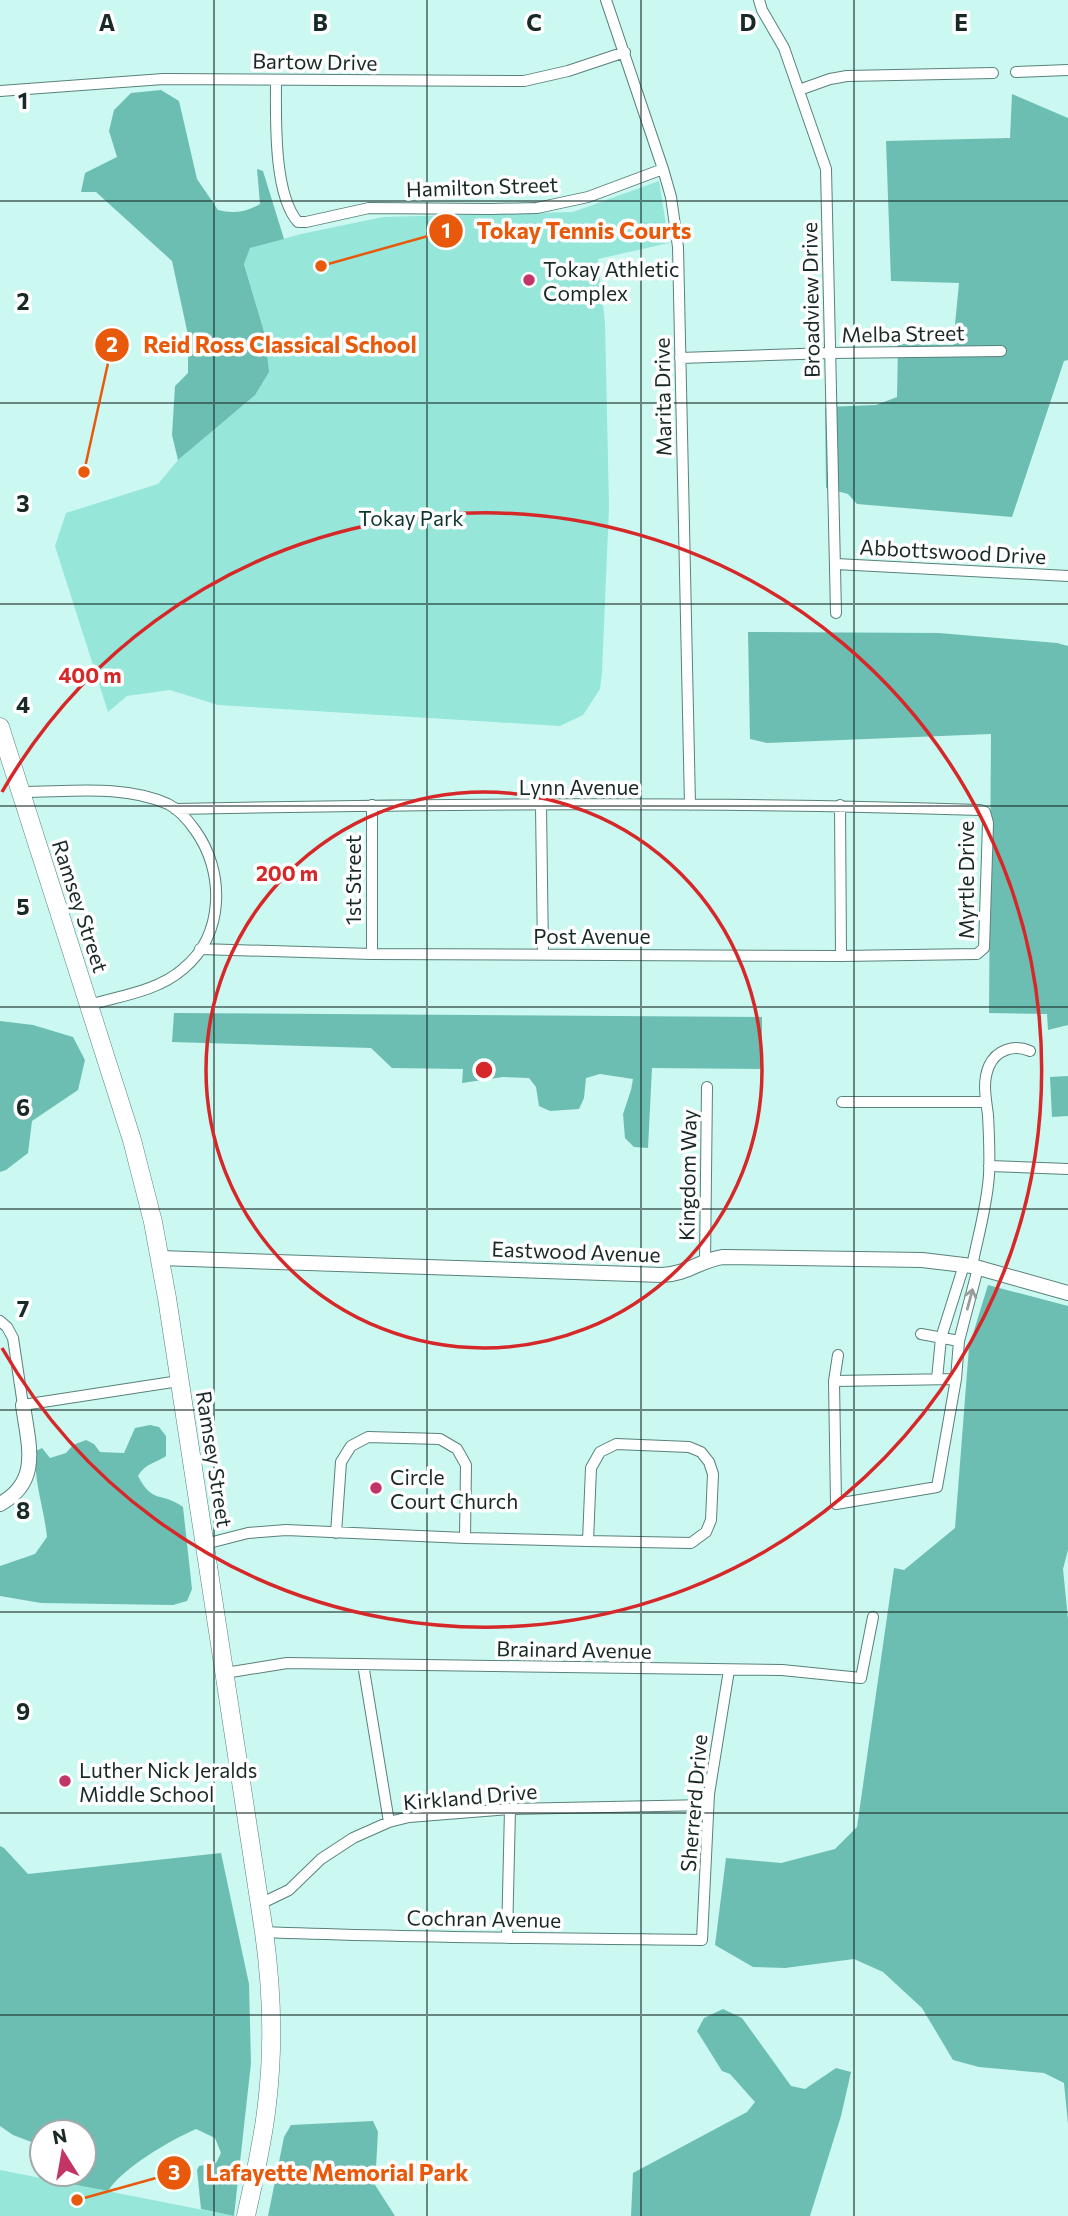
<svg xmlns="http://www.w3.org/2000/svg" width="1068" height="2216" viewBox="0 0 1068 2216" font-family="Commissioner,sans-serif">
	<rect width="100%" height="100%" fill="#cbf8f0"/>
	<path fill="#96e6da" d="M659 181 669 243 598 259 605 323 609 507 602 672 600 689 583 715 560 726 218 705 170 690 127 696 108 712 55 546 66 513 158 484 178 460 223 421 265 335 244 263 250 248 301 234 383 217 573 212Z
		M0 2170 234 2216H0Z"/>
	<path fill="#6dbeb2" d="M161 90 179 101 197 179 218 210C233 214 246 212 260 204L257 169 263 171 284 239 250 248 244 264 265 335 269 372 255 395 178 460 172 435 175 386 188 373V335L172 261 96 192H81L85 173 117 157 109 131 114 110 131 93Z
		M1012 94 1068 118V360L1064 361 1012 517 857 504 848 494 826 488 825 407 876 405 897 397 898 344 953 345 959 283 891 281 886 141 1010 138Z
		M748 632 939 633 1057 643 1068 646V1025L1048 1030 1047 1014 989 1013 991 734 767 743 750 739Z
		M174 1013 762 1017V1069L652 1068 648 1148 634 1147 625 1138 623 1114 631 1090 633 1079 600 1074 586 1078 584 1098 579 1109 550 1111 539 1106 536 1087 529 1078 503 1077 462 1083 463 1069 392 1068 371 1048 172 1042Z
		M0 1021 33 1025 73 1037 85 1060 78 1090 32 1121 28 1153 6 1170 0 1172Z
		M1068 1076V1116L1052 1117 1050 1077Z
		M988 1285 1068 1306V1550L1063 1569 1068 1619V2124L1064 2083 1044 2073 979 2067 953 2060 922 2008 883 1972 854 1959 785 1968 753 1967 715 1945 726 1858 781 1863 835 1849 857 1827 894 1568 904 1570 955 1528 969 1347Z
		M150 1425 159 1427 166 1436V1456C154 1464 146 1463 138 1476 153 1505 161 1491 183 1507L192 1589 187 1601 173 1605 41 1603 0 1596V1566L35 1554 47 1537C44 1507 33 1480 36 1451L42 1448 50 1458 66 1453 73 1445 86 1440 94 1444 100 1452 124 1453 135 1428Z
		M0 1846 4 1848 28 1874 221 1853 249 1984 251 2063 234 2216 201 2209 197 2170 199 2166 216 2163 221 2153 215 2138 196 2129C171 2140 122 2168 108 2191L55 2181V2174H84V2132H42V2146L13 2135 0 2126Z
		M723 2009 742 2018 791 2086 805 2089 836 2068 851 2072 841 2116 810 2216H631L633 2173 747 2112 755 2102 730 2074 722 2071 697 2031 704 2018Z
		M373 2121 378 2132 375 2185 395 2216H268L284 2137 291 2125Z"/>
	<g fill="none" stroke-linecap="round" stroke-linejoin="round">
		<g stroke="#58827b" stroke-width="12">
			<path id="minor" d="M606 0 663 169 671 197 678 247 690 805
				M759 0 762 10 784 48 826 169 836 613
				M1016 72 1068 70
				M276 80C276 116 273 194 298 222H306L369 208 491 209 537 208 588 197 663 169
				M799 90 830 79 847 76 993 73
				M0 91 163 79 524 81 568 71 625 52
				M680 358 830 353 1001 351
				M836 564 1068 576
				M21 792C69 792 123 784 168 804 178 809 188 820 195 830 225 871 225 935 183 969 158 991 120 996 89 1005
				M372 805V954
				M541 805 543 954
				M840 805 841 956
				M175 809C443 804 712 801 980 810L985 812 988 823 984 948 977 954 841 956 372 954 200 949
				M842 1102H985
				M989 1166 1068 1169
				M705 1263 707 1087
				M972 1266C978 1236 987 1206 989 1175 990 1155 989 1134 988 1115 986 1099 982 1082 989 1066 996 1050 1014 1044 1030 1051
				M0 1321 7 1327 13 1338 23 1405 179 1381
				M921 1334 959 1341
				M937 1379 941 1338 964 1265
				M956 1379 959 1341 978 1268
				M834 1381 956 1379 937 1487 836 1504 834 1381 838 1355
				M616 1444 689 1447 701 1452 709 1462 713 1474 711 1520 706 1532 691 1543 588 1541 591 1468 600 1452Z
				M336 1533 341 1462 351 1446 368 1437 440 1439 457 1449 466 1465 465 1538
				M205 1544 248 1533 286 1530 465 1538 588 1541
				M363 1664 389 1822
				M225 1673 287 1663 782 1670 861 1678 873 1617
				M260 1904 289 1890 321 1859 353 1838 389 1822 409 1817 510 1809 708 1805
				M264 1932C410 1938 556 1938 702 1940L709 1794 729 1670
				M507 1938 510 1809"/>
		</g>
		<g stroke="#58827b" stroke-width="16">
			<path id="tertiary" d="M160 1258 662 1275C688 1274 700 1260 723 1257L922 1260 972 1266 1068 1293
				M0 1504C42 1481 28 1444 23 1405"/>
		</g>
		<g stroke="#58827b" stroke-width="19">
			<path id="primary" d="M0 727 132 1140 153 1222 167 1298 264 1932C272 1989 274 2046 267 2104 263 2142 254 2179 246 2216"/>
		</g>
		<use href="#minor" stroke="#fff" stroke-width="10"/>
		<use href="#tertiary" stroke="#fff" stroke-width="14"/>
		<use href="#primary" stroke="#fff" stroke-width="18"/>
	</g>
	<defs><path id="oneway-shaft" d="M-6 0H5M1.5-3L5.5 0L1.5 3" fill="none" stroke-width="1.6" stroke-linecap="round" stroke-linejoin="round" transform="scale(1.75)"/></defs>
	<use stroke="#979f9d" href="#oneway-shaft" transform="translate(970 1299) rotate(-75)"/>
	<path fill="none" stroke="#182926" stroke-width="2" stroke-opacity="0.55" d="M214 0V2216M427 0V2216M641 0V2216M854 0V2216M0 201H1068M0 403H1068M0 604H1068M0 806H1068M0 1007H1068M0 1209H1068M0 1410H1068M0 1612H1068M0 1813H1068M0 2015H1068"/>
	<g fill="none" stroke="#d62828" stroke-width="3.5">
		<circle cx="484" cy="1070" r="278"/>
		<path d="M2 792A557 557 0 1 1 2 1348"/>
	</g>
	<g fill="#c23566" stroke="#fff" stroke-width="2.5">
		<circle cx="529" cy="280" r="7"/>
		<circle cx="376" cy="1488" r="7"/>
		<circle cx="65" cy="1781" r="7"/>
	</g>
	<g text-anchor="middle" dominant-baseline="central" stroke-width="7" stroke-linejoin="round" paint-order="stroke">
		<g font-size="21" fill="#182926" stroke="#fff">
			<text transform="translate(315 61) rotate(1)">Bartow Drive</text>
			<text transform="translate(482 186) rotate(-2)">Hamilton Street</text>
			<text transform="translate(810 300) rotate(-91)">Broadview Drive</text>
			<text transform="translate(903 333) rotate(-1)">Melba Street</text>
			<text transform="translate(662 397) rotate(-91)">Marita Drive</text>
			<text transform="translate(953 551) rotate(3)">Abbottswood Drive</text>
			<text x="579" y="786">Lynn Avenue</text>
			<text transform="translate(352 880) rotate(-90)">1st Street</text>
			<text transform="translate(965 880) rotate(-90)">Myrtle Drive</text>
			<text transform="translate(81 906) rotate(72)">Ramsey Street</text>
			<text x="592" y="935">Post Avenue</text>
			<text transform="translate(687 1175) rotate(-89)">Kingdom Way</text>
			<text transform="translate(576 1251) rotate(2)">Eastwood Avenue</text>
			<text transform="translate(215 1459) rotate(81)">Ramsey Street</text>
			<text transform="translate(574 1649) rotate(1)">Brainard Avenue</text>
			<text transform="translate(470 1796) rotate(-5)">Kirkland Drive</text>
			<text transform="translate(693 1803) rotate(-85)">Sherrerd Drive</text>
			<text transform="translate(484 1918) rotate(1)">Cochran Avenue</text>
		</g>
		<g font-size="21" fill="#182926" stroke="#fff" text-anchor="start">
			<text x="543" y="268">Tokay Athletic<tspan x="543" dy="24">Complex</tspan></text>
			<text x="390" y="1476">Circle<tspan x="390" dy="24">Court Church</tspan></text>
			<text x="79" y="1769">Luther Nick Jeralds<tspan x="79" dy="24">Middle School</tspan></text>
		</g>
		<g font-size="21" fill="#0d3530" stroke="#fff">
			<text x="411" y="517">Tokay Park</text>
		</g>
	</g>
	<g font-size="23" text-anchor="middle" font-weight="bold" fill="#182926" stroke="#fff" stroke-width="7" stroke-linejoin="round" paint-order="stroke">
		<text x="107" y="31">A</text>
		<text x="320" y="31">B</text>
		<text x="534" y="31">C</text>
		<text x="748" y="31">D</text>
		<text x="961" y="31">E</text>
		<text x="23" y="109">1</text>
		<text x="23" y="310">2</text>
		<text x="23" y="512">3</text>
		<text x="23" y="713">4</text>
		<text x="23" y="915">5</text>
		<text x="23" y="1116">6</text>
		<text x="23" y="1317">7</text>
		<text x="23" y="1519">8</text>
		<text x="23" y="1720">9</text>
	</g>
	<circle cx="484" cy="1070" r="10" fill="#d62828" stroke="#fff" stroke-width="3.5"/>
	<g font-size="21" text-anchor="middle" font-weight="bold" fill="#d62828" stroke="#fff" stroke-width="7" stroke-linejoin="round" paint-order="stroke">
		<text x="90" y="683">400 m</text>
		<text x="287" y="881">200 m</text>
	</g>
	<path fill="none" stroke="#e8590c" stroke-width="2.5" d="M321 266L446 231M84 472L112 345M77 2200L174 2173"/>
	<g fill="#e8590c" stroke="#fff" stroke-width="2.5">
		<circle cx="321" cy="266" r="7"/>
		<circle cx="84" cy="472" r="7"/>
		<circle cx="77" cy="2200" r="7"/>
		<circle cx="446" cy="231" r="18"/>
		<circle cx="112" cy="345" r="18"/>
		<circle cx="174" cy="2173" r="18"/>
	</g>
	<g font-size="21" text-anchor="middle" font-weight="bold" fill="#fff">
		<text x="446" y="238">1</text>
		<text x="112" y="352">2</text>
		<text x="174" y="2180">3</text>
	</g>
	<g font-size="23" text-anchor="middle" font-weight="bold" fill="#e8590c" stroke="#fff" stroke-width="7" stroke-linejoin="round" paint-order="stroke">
		<text x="584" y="239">Tokay Tennis Courts</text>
		<text x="280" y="353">Reid Ross Classical School</text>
		<text x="337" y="2181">Lafayette Memorial Park</text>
	</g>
	<g transform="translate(63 2153) rotate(349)"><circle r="33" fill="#ffffff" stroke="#a3a9a8" stroke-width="2"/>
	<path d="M0-5L12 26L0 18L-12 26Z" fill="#c23566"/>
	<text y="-10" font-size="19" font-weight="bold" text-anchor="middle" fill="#182926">N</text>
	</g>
</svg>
